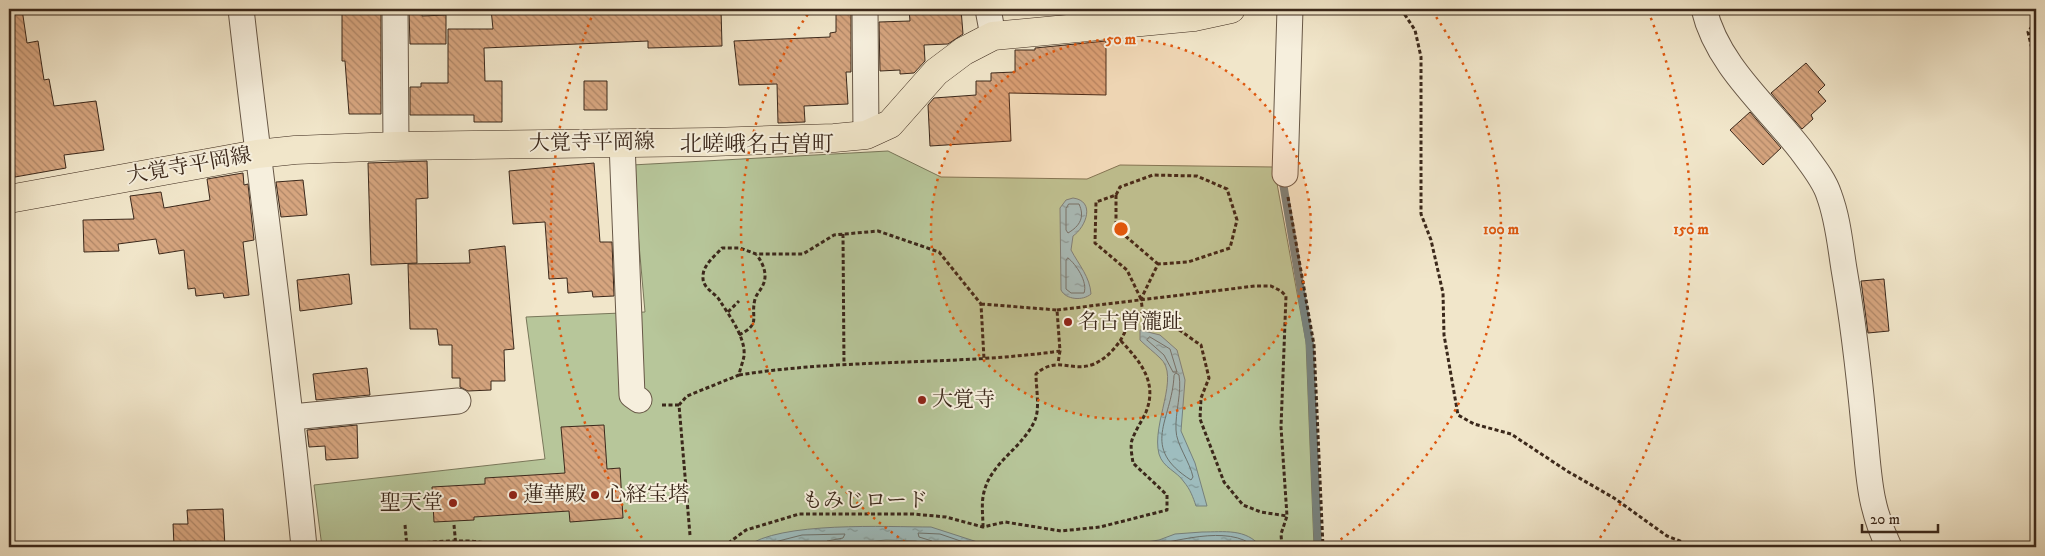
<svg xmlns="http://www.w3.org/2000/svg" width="2045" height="556" viewBox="0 0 2045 556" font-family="'IM FELL DW Pica','Noto Serif JP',serif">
	<defs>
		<pattern id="water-ripples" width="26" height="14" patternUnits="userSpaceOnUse" patternTransform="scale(1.25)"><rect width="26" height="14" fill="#9ebdbf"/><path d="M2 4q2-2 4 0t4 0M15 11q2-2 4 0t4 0" fill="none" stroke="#829a9a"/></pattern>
		<pattern id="building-back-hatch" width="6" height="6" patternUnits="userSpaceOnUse" patternTransform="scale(1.25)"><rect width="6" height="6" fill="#d6a57f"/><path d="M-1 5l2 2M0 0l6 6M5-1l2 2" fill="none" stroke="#af8667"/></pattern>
	</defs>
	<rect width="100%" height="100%" fill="#f1e6ca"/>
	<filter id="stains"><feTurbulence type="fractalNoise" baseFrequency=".004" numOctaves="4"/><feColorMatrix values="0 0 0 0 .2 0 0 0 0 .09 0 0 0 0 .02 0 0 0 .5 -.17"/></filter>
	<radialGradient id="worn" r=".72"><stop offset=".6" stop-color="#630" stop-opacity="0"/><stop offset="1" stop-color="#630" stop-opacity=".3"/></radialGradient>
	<path fill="#b7c69a" stroke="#79775a" d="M888 151 941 177 1087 179 1120 165 1274 167 1306 342 1314 547H322L314 485 545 459 526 317 645 312 632 165Z"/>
	<path fill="url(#water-ripples)" stroke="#76817d" d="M1073 198C1096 201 1086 227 1073 236L1071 250C1079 265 1090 277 1091 294 1083 301 1066 300 1061 290L1060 208 1066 200Z
		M1140 330 1160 335 1177 350 1185 380 1181 431 1195 463 1207 506H1196C1193 497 1190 489 1184 482 1177 471 1163 468 1159 454 1151 424 1181 376 1160 358 1154 352 1147 347 1140 340Z
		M931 527 993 547H936L916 541 886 540 814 547H746C779 521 888 527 931 527Z
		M1202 532C1224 532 1246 528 1261 547H1116L1159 540 1175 534Z"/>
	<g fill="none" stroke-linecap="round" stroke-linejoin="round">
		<path stroke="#6c726d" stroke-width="1" d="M1069 204H1079C1085 217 1080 226 1068 233L1066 230V209Z
			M1068 258C1076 264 1088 282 1084 293H1071L1066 289V261Z
			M1150 337 1170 349 1177 372H1173L1164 355 1147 340Z
			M1176 373 1179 375C1182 393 1175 412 1176 430 1176 444 1190 462 1193 477L1191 480C1139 447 1172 421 1174 376Z
			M755 547 802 535 845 534 843 538 827 541 825 547
			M934 547 932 541 919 537 918 533 940 534 978 547
			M1141 547C1173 543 1228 523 1255 547
			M1172 547C1187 542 1232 539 1245 547"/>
		<path stroke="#76817d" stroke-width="8" d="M1282 177 1310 345 1318 547"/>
	</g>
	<path fill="url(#building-back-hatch)" stroke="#3b281b" d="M9 9H22L27 43 38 41 44 80 49 79 54 106 96 101 104 150 64 155 66 168 15 177 9 139V123L13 122 9 94Z
		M491 9H721L722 46 648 48V41L484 48 485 81H502V122H474V115H410V87H421V83H448V29H493Z
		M909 9H961L963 34 948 44 924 45 925 61 914 73 900 74V70L880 71 879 22 910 21Z
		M342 11H381V114H349L345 61H342Z
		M409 11H422V16L446 15V44H410Z
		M851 11V72H846L848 104 804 106 805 122 778 123 777 84 739 85 734 41 830 37V33L836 32V12Z
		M1106 41V95L1009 93 1011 141 930 146 928 105 934 98 976 95V81H991V73L1015 72V50H1035V48Z
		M1806 63 1825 85 1818 92 1826 101 1811 115 1813 119 1802 129 1771 93Z
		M584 81H607V110H584Z
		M1750 112 1781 148 1763 165 1730 130Z
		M427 161 428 198 416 199 417 263 371 265 368 163Z
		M594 163 600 242H612L614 296 593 297 592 291 568 293 567 278 549 279 545 222 513 224 509 171Z
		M243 173 244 185 248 184 254 240 243 242 249 295 224 298 223 293 196 296 195 288 188 289 184 250 159 254 156 239 118 244 119 251 84 252 83 220 134 219 130 196 161 192 164 208 210 200 207 179Z
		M303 180 307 215 281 217 276 182Z
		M505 246 514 349 504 350 505 381H491V390L468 391 460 387V378H452V345H439L437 329H410L408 264 470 263 469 250Z
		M349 274 352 304 300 311 297 280Z
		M1884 279 1889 331 1868 333 1861 281Z
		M367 368 370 395 316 400 313 374Z
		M357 425 358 458 326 460 325 446 309 447 307 430Z
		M604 425 607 469 620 468 623 518 570 522 569 511 474 517V520L434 522 432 487 485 484V478L565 473 561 427Z
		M223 509 225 547H189V544L174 545 173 524H188L187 510Z"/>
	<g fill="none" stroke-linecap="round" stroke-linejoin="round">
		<g stroke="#685847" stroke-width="27">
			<path id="minor" d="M241 9C261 188 287 367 304 547
				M395 9 396 146
				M865 9 866 135
				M988 9 993 36
				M1704 9C1717 65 1767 106 1801 150 1811 164 1824 179 1829 195 1838 219 1840 244 1844 269 1853 321 1859 373 1864 426 1869 472 1868 504 1889 547
				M622 143 632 395 639 400
				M1285 174 1290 9
				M292 417 458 401"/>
		</g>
		<g stroke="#3b281b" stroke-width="29">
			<path id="major" d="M9 199 257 154 295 150 396 146 711 142 834 138 866 135 890 124 936 72 964 51 993 36 1194 17 1231 9"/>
		</g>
		<path stroke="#3b281b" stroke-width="3" stroke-dasharray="4 2.5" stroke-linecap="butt" d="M1401 9 1415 30 1421 57V214L1431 240 1443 293 1444 335 1458 415 1474 424 1511 434 1567 471 1614 498 1667 536 1690 545 1705 547
			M2036 21 2028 32 2036 66
			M1116 195V228L1158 264
			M1288 197 1314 345 1323 547
			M843 234 844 366
			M1141 299 1127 270 1095 243 1096 202 1116 195 1120 187 1153 175 1197 176 1227 189 1237 220 1230 248 1188 262 1158 264 1141 299 1143 314
			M981 304 1057 310 1060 351 1058 363
			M1057 310 1255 286H1271L1281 291 1286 296 1281 427 1287 516
			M728 312 739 301
			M739 335C762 323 750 319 755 299 757 293 761 290 763 285 768 274 763 264 757 255
			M739 375C845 358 954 366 1060 351
			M662 405H679
			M405 525 407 547
			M454 525 456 547
			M983 527C983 516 981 503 984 492 991 462 1023 448 1035 420 1040 408 1036 388 1036 374 1057 355 1072 373 1094 364 1105 359 1113 351 1120 341 1129 327 1132 306 1155 315 1169 321 1188 337 1201 345L1209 378 1201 398 1200 419 1224 482 1243 505 1261 512 1287 516 1281 534 1282 547
			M690 535 679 405 687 396 739 375C740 369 743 362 744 356 746 338 729 315 720 301 715 292 702 289 703 276 703 265 715 256 722 248H740L756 254H803L834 235 878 231 939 252 981 304 984 359
			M407 544C425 543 481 536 494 547
			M723 547 746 530 799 514H913L946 517 983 527 1005 522 1061 531 1100 527 1167 510V495L1133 463C1132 456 1130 446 1132 440 1135 431 1142 421 1146 412 1158 382 1140 361 1120 340"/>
		<use href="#minor" stroke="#f6efdd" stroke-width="25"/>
		<use href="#major" stroke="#f1e6ca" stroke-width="28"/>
	</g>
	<circle cx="1121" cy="229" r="190" fill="#df570d" fill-opacity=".12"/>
	<g fill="none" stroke="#df570d" stroke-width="2.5" stroke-dasharray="2.5 5">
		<circle cx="1121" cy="229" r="190"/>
		<path d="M911 546A380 380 0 0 1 810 11M1432 11A380 380 0 0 1 1331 546"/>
		<path d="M646 544A570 570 0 0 1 594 11M1648 11A570 570 0 0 1 1596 544"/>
	</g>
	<g fill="#8f2418" stroke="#f6efdd" stroke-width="2">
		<circle cx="1068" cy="322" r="5"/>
		<circle cx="922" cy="400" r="5"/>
		<circle cx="513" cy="495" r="5"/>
		<circle cx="595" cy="495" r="5"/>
		<circle cx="453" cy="503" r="5"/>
	</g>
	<g text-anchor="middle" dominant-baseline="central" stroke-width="4" stroke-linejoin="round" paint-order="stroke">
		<g font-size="21" fill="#3b281b" stroke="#f6efdd">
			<text transform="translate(592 143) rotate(-1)">大覚寺平岡線</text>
			<text transform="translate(189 166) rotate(-10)">大覚寺平岡線</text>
			<text x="865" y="501">もみじロード</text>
		</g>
		<g font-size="21" fill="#3b281b" stroke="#f6efdd" text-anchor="start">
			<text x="1078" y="322">名古曽瀧趾</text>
			<text x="932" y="400">大覚寺</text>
			<text x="523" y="495">蓮華殿</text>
			<text x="605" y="495">心経宝塔</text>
			<text x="443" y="503" text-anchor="end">聖天堂</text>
		</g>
		<g font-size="22" fill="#3b281b" stroke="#f6efdd">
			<text x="757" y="144">北嵯峨名古曽町</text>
		</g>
	</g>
	<circle cx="1121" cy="229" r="8" fill="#df570d" stroke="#f6efdd" stroke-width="2.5"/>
	<g font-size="15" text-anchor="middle" font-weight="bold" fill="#df570d" stroke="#f6efdd" stroke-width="4" stroke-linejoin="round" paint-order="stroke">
		<text x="1121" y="44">50 m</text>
		<text x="1501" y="234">100 m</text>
		<text x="1691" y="234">150 m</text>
	</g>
	<rect width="2045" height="556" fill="none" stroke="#f1e6ca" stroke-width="30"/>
	<rect x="10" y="10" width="2025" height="536" fill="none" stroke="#3b281b" stroke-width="2.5"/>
	<rect x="15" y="15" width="2015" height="526" fill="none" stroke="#3b281b"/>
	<path d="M1862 524v8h76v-8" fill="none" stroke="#3b281b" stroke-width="2.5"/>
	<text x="1870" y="524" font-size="15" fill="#3b281b" stroke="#f6efdd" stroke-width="4" paint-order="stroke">20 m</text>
	<rect width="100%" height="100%" filter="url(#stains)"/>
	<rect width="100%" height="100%" fill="url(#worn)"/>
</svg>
